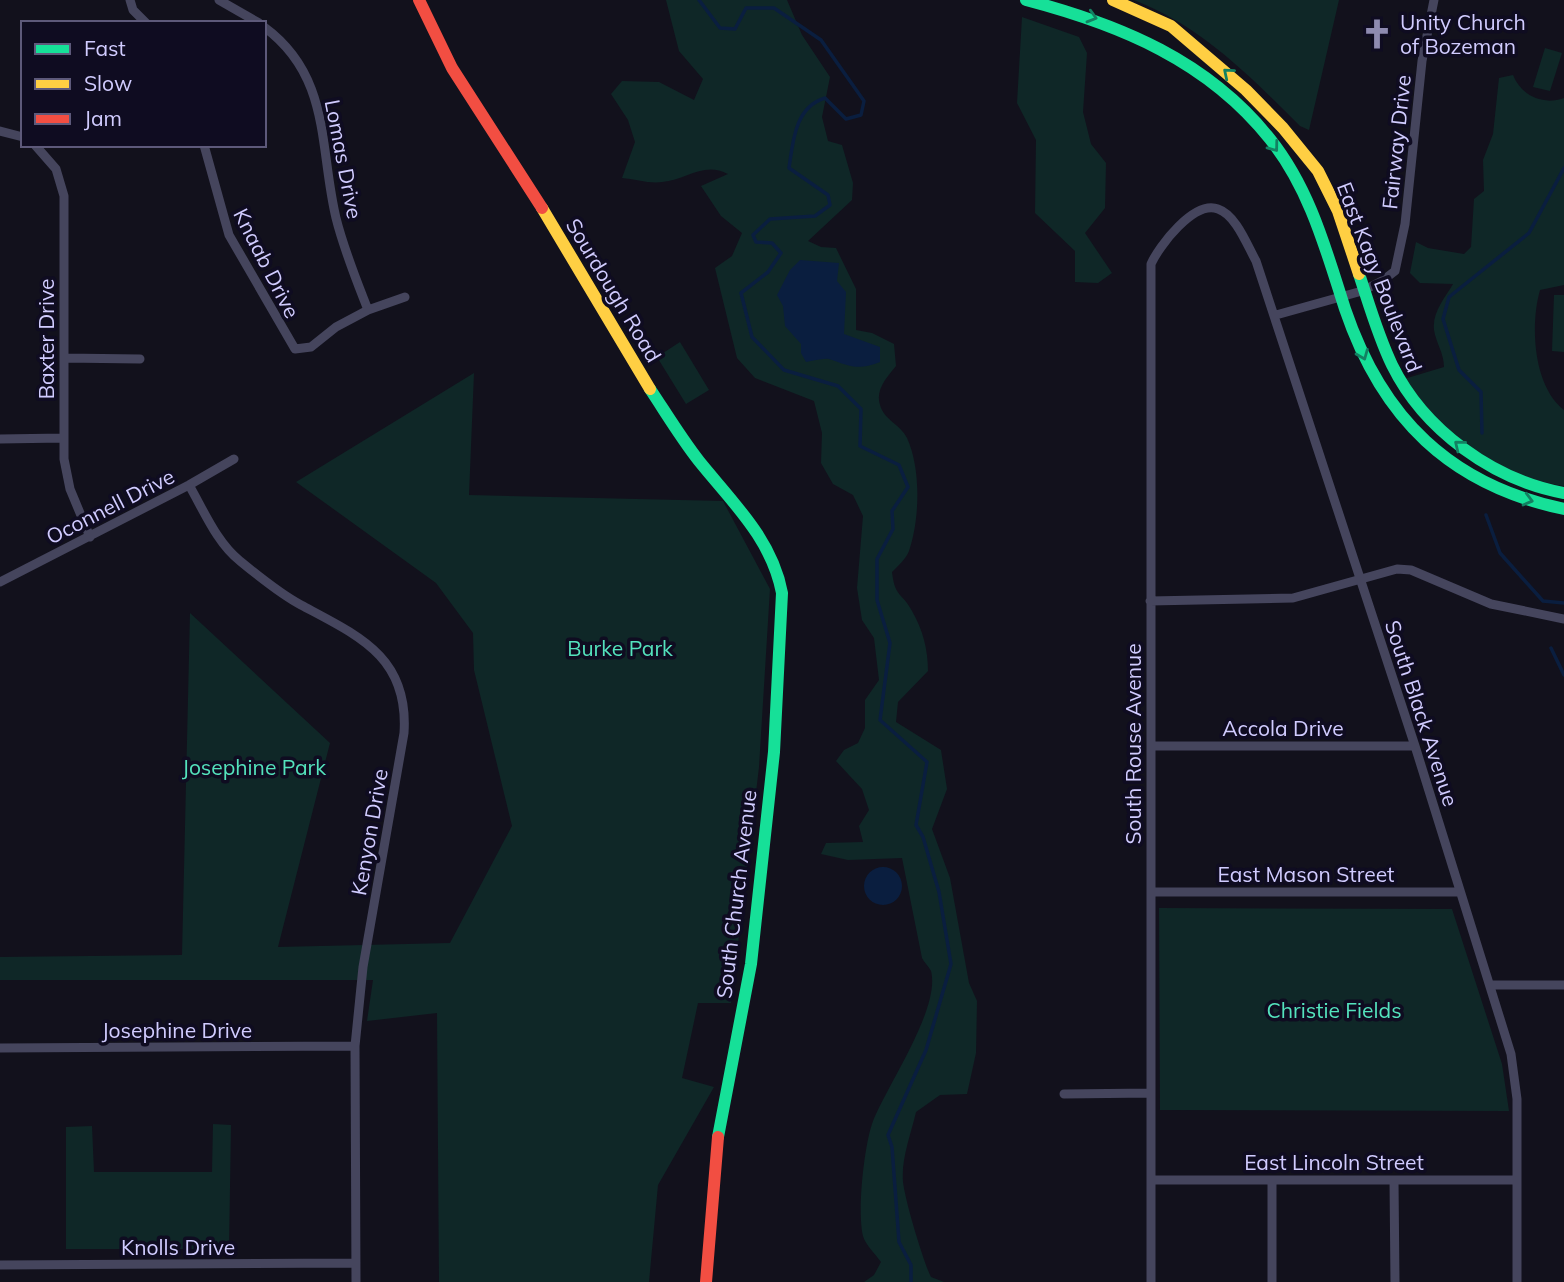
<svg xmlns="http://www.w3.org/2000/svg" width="1564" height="1282" viewBox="0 0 1564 1282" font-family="Mulish,sans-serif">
	<rect width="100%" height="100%" fill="#12111c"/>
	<path fill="#0f2727" d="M666 0H787L802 35 830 77 822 117 828 141 842 145 853 183 852 200 808 241 821 247 836 248 856 289V330L872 333 894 344 896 366C887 377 875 390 880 405 884 420 901 425 907 438 921 468 920 519 909 551 906 559 898 566 892 572 895 598 902 592 912 611 923 630 928 650 928 671L898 702 896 722 941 750 947 789 932 829 950 878 969 983 977 1001 976 1053 967 1094 940 1095 916 1112C911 1134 901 1159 903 1182 905 1200 923 1261 931 1277L944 1282H864L874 1275 881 1262C876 1255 865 1244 863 1236 857 1212 864 1148 872 1124 885 1088 941 1009 931 971 929 967 924 962 922 958L902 858 848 860 821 854 826 843 863 842 859 826 869 810 862 789 836 761 844 750 858 743 865 728V700L879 680 874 638 862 620 857 588 863 516 853 495 833 484 821 463 822 433 814 401 755 378 737 358 715 268 732 256 742 233 721 216 701 186 728 174C704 161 686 180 662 182 650 184 635 179 622 178L635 142 628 120 611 94 622 81 659 82 694 100 703 79 679 51Z
		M1134 0H1339L1309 130 1300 126C1250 76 1201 26 1134 0Z
		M1022 17 1079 37 1087 53 1083 112 1091 144 1106 163 1105 208 1085 233 1112 273 1098 283 1075 282V251L1035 213 1036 140 1017 103Z
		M1545 48 1562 53 1550 91 1533 87Z
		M1513 75C1521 95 1542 106 1564 98V285L1540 290C1530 325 1533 386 1564 410V486C1497 477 1443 432 1404 379L1444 367C1444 353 1436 343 1434 330 1432 312 1445 298 1453 284L1420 283 1410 273 1416 242 1428 248 1464 254 1471 247 1474 199 1484 191 1483 160 1493 134 1499 78Z
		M1554 295H1564V352L1552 351Z
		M680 342 709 390 686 404 657 357Z
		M474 373 469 495 723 501 770 589 759 767 731 1003H698L682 1078 714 1087 658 1185 649 1282H439L437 1013 367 1021 373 980H0V957L182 955 190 613 330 743 278 947 450 943 512 826 474 670 473 633 436 583 296 482Z
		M1159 908 1452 909 1502 1064 1509 1111 1160 1110Z
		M213 1124 231 1125 229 1249H66V1127L92 1126 94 1172H212Z"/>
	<path fill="#0a1e3f" d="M800 260 839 263 837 281 846 292 844 334 880 347V362C857 371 850 366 829 359 823 358 813 361 806 362L801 353V344L785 326 783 306 777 295 790 270Z
		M864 886a19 19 0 1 1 38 0a19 19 0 1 1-38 0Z"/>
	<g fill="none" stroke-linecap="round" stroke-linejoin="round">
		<path stroke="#0a1e3f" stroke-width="3.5" d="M699 0 720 28 735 29 746 8H774L821 40 864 101 861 115 846 119 825 98C795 107 793 141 789 168L828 195 830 205 815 216 770 219 753 235 756 242 772 243 781 253 768 272 741 293 752 337 784 370 838 386 861 409 860 446 899 465 908 487 892 511 893 529 877 559V600L890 643 880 720 927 762 916 825 923 837 939 892 951 964 926 1050 888 1135 892 1147 899 1242 911 1265V1282
			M1482 433 1481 392 1459 370 1443 319 1449 297 1529 233 1564 168
			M1486 515 1500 553 1543 601 1564 603
			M1551 648 1564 675"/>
		<path stroke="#45455d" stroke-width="9" d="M130 0 133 10 146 23
			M219 0 259 23
			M264 27C331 76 319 147 336 218 344 250 356 279 368 310
			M0 131 23 137
			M35 145 56 169 64 196V459L70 489 90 537
			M204 145 229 235 295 349 311 347 336 327 368 310 405 297
			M1276 315 1362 291 1382 281 1395 271 1405 224 1422 61 1434 0
			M64 358 140 359
			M0 439 63 438
			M189 485C204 511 217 543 240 561 257 575 282 595 301 605 359 636 409 657 404 733L363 967 355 1046 356 1282
			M0 582 189 485 234 459
			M1150 601 1293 598 1397 569 1411 570 1491 604 1564 619
			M1151 746H1415
			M1151 892H1460
			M1490 985H1564
			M0 1048 355 1046
			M1064 1094 1151 1093
			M1151 1180H1517
			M1272 1180V1282
			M1394 1180 1395 1282
			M0 1265 356 1263
			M1151 1282V264C1159 246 1194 200 1218 209 1236 215 1247 245 1256 261L1415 746 1511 1054 1517 1099V1282"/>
		<path stroke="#16e098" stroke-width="12" d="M1026 0C1121 25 1208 61 1270 139 1310 189 1326 250 1345 309 1382 418 1450 485 1564 509
			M1359 274C1369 304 1378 336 1392 365 1424 430 1493 480 1564 493
			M650 389C666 413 681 438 699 461 732 502 772 539 782 593L774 752 751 964 718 1137"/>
		<path stroke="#ffcf43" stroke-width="12" d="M1113 0 1171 26 1246 90 1283 128 1318 171 1338 211 1359 274
			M542 208 650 389"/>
		<path stroke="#f24e42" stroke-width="12" d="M419 0 452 68 542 208
			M706 1282 718 1137"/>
	</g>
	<defs><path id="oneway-chevron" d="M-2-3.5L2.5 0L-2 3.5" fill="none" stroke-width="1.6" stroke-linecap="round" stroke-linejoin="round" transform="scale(1.75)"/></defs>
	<g stroke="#138162">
		<use href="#oneway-chevron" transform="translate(1092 17) rotate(16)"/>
		<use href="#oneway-chevron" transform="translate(1228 73) rotate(-140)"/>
		<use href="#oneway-chevron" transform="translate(1274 147) rotate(53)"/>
		<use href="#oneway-chevron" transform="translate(1363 355) rotate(68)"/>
		<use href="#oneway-chevron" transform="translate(1459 445) rotate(-141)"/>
		<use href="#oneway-chevron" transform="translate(1528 500) rotate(15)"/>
	</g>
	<defs>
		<g id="church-bare" transform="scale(2.415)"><path d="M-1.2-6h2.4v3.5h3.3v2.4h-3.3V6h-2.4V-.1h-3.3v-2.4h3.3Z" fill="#8e8bb0" stroke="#0f0c21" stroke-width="2.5" paint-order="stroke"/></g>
	</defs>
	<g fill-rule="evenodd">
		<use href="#church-bare" x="1377" y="34"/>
	</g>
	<g text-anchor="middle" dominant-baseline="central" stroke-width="7" stroke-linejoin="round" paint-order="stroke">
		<g font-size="21" fill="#d1ccff" stroke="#0f0c21" text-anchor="start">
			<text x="1400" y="22">Unity Church<tspan x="1400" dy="24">of Bozeman</tspan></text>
		</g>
		<g font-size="21" fill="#d1ccff" stroke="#0f0c21">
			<text transform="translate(1396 142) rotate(-84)">Fairway Drive</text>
			<text transform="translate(344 159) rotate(79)">Lomas Drive</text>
			<text transform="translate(267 263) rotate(63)">Knaab Drive</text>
			<text transform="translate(1380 277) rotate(69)">East Kagy Boulevard</text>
			<text transform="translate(614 290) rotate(59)">Sourdough Road</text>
			<text transform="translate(46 339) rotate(-90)">Baxter Drive</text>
			<text transform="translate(110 506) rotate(-27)">Oconnell Drive</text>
			<text transform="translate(1422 713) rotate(72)">South Black Avenue</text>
			<text x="1283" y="728">Accola Drive</text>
			<text transform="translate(1133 744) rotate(-90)">South Rouse Avenue</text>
			<text transform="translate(369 832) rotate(-80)">Kenyon Drive</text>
			<text x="1306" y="874">East Mason Street</text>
			<text transform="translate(736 894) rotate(-83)">South Church Avenue</text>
			<text x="177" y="1030">Josephine Drive</text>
			<text x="1334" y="1162">East Lincoln Street</text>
			<text x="178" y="1247">Knolls Drive</text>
		</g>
		<g font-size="21" fill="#54e3bd" stroke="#0f0c21">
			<text x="620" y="648">Burke Park</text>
			<text x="254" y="767">Josephine Park</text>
			<text x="1334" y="1010">Christie Fields</text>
		</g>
	</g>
	<rect x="21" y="21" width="245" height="126" fill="#0f0c21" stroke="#5d597a" stroke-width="2"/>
	<rect x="35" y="44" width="35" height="10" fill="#16e098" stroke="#5d597a" stroke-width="2"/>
	<text x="84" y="56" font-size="21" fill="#d1ccff">Fast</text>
	<rect x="35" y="79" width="35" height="10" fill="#ffcf43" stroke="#5d597a" stroke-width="2"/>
	<text x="84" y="91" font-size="21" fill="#d1ccff">Slow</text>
	<rect x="35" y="114" width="35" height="10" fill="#f24e42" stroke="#5d597a" stroke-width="2"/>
	<text x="84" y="126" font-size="21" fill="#d1ccff">Jam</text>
</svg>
